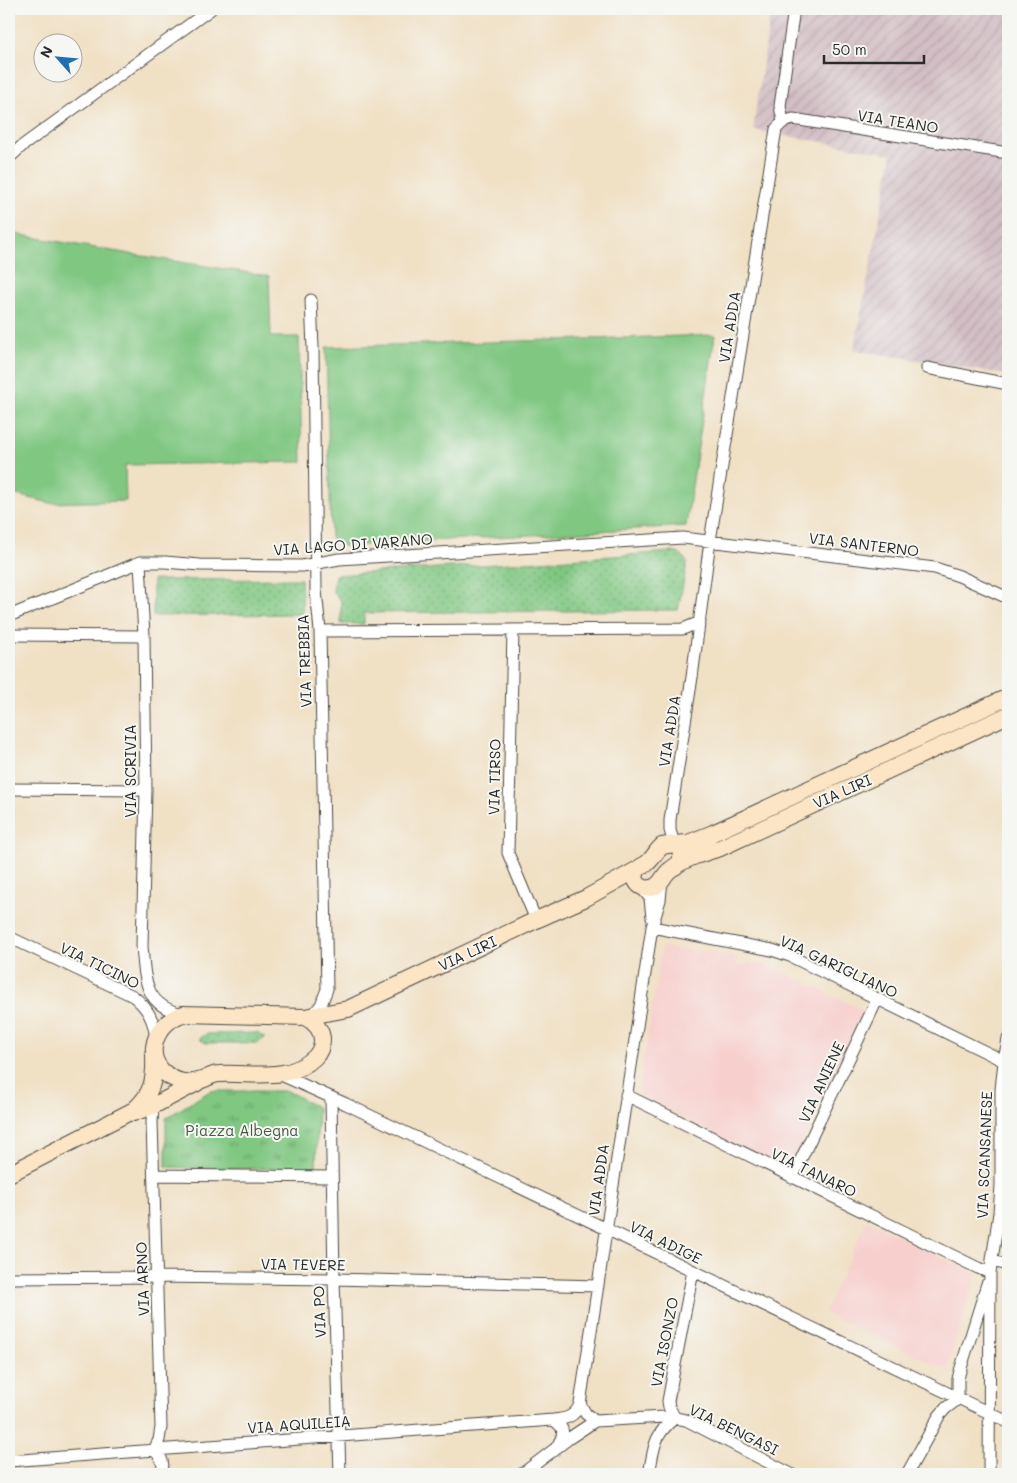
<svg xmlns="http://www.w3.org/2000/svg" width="1017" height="1483" viewBox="0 0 1017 1483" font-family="Mali,sans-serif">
	<defs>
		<pattern id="industrial-furrows" width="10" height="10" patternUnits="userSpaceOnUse" patternTransform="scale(1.25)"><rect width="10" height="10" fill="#d2bec4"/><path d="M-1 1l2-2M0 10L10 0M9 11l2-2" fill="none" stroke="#b4a3a9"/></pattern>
		<pattern id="grass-dots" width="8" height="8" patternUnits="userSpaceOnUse" patternTransform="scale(1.25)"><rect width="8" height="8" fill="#80c782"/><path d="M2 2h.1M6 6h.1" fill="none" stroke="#69a26b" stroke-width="1.8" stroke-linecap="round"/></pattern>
		<pattern id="park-tufts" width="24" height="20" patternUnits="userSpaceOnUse" patternTransform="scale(1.25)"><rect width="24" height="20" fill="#80c782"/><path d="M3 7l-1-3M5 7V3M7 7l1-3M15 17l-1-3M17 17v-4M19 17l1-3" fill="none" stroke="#69a26b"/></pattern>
	</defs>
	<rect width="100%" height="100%" fill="#f6f6f2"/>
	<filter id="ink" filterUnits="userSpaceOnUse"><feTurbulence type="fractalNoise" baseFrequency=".02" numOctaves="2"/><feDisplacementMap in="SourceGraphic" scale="10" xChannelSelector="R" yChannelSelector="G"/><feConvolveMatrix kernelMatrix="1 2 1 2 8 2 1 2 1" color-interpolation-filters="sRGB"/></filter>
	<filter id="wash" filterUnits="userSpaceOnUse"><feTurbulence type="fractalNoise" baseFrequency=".0096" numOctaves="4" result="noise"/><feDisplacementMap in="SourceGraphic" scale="20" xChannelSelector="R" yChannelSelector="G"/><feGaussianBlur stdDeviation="1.12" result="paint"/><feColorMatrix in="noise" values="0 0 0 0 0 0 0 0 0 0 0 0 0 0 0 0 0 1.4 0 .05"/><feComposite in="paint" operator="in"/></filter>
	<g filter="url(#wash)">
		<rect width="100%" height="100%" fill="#f0e0c4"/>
		<path fill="#f7d0ce" d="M662 947 736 956V964L745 966 747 961 776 968 864 1011 789 1172 638 1094Z
			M867 1220 976 1274 947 1370 824 1313Z"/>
		<path fill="url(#industrial-furrows)" d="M771 9H1008V375L854 350 892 154 753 130Z"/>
		<path fill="url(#grass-dots)" stroke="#567956" d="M671 552C680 553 683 555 687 563L678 610 364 613V624H341V601L333 592 335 575Z
			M301 579 303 614 153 616V580Z
			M257 1033 265 1038 258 1043H206L199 1039 206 1034Z"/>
		<path fill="url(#park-tufts)" stroke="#567956" d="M210 1091H288L318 1108 316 1168 227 1169 166 1167V1118Z"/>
		<path fill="#80c782" stroke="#567956" d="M9 233 136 255 269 276 271 337H299L302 462 125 465 126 501 50 503 9 493Z
			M715 335 686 526 342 546 331 538 326 347Z"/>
	</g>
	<g filter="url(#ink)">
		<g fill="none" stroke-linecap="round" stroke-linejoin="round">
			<g stroke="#494642" stroke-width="13">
				<path id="minor" d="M783 122 780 106 794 9
					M9 158 22 146 211 9
					M311 300 313 348 316 590 320 631 327 989 321 1005 312 1016
					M927 368 1008 384
					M140 562 144 636 146 790 142 946C145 979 144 1006 183 1014
					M9 616 140 562H165L200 565 302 566 339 559 683 538 935 568 959 576 1008 598
					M513 630 508 853 536 920
					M320 631 683 629 700 622
					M9 635 144 636
					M9 789 146 790
					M674 844 670 830V820L692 677 710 541 776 129 783 122 793 119 1008 153
					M640 886 650 898 652 918
					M652 927 772 950 790 956 1008 1063
					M9 937 133 996C148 1008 154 1020 156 1039
					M279 1074 346 1104 1008 1422
					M626 1095 978 1268 990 1273
					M331 1097 334 1279 340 1474
					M153 1106 152 1122 161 1427 159 1440 154 1450C162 1458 165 1463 161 1474
					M154 1175 332 1177
					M792 1178 877 1000
					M992 1261 1008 1265
					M9 1278 156 1277 334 1279 598 1286
					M580 1404 586 1414 595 1421 664 1417 675 1418 686 1420 791 1474
					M675 1418 669 1407 668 1401 693 1271
					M553 1420C566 1419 575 1417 580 1404L652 927 660 900 662 880
					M9 1461 553 1420C569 1429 562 1439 554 1451
					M522 1474 568 1439 595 1421
					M649 1474C654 1449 653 1435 675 1418
					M907 1474 939 1416 946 1408 958 1399V1379L960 1371 987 1284
					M989 1474 990 1273 999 1213 1001 1186V1090L1004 1061 1008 1039"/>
			</g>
			<g stroke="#494642" stroke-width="18">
				<path id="secondary" d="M674 844 688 843 713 833 1008 697
					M675 867C684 860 683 851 674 844L662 846C656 851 653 859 646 864 642 866 639 867 637 871 631 882 643 892 654 887 662 884 663 875 670 870 683 859 703 853 720 848L1008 715
					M183 1014 305 1017C314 1022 322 1029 322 1040 322 1046 319 1053 315 1057 289 1083 251 1072 219 1074 211 1074 206 1080 198 1081 177 1087 151 1070 154 1047 156 1031 168 1019 183 1014Z
					M305 1017 348 1009 536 920 586 898 638 869
					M133 1113 153 1106 197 1083
					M9 1174 134 1110C152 1094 155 1080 154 1057"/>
			</g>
			<use href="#minor" stroke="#fff" stroke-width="11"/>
			<use href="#secondary" stroke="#fce5c4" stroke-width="16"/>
		</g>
	</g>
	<g text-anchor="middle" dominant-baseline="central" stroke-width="4" stroke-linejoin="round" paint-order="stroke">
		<g font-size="15" fill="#2b2b2b" stroke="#f6f6f2">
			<text transform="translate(898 121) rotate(9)">VIA TEANO</text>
			<text transform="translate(729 327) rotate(-81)">VIA ADDA</text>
			<text transform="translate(353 544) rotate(-4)">VIA LAGO DI VARANO</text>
			<text transform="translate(864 544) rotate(7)">VIA SANTERNO</text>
			<text transform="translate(304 661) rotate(-92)">VIA TREBBIA</text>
			<text transform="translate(669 731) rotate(-81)">VIA ADDA</text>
			<text transform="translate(130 771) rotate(-90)">VIA SCRIVIA</text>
			<text transform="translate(494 777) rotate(-89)">VIA TIRSO</text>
			<text transform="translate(842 791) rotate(-24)">VIA LIRI</text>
			<text transform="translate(467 953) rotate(-25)">VIA LIRI</text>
			<text transform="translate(100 965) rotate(26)">VIA TICINO</text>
			<text transform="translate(839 966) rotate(25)">VIA GARIGLIANO</text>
			<text transform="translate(821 1082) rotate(-65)">VIA ANIENE</text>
			<text transform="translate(984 1155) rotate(-88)">VIA SCANSANESE</text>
			<text transform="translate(814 1172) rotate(26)">VIA TANARO</text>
			<text transform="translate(598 1180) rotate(-82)">VIA ADDA</text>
			<text transform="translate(666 1242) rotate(26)">VIA ADIGE</text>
			<text transform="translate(303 1264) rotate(1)">VIA TEVERE</text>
			<text transform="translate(142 1279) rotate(-92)">VIA ARNO</text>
			<text transform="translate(319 1312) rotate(-92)">VIA PO</text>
			<text transform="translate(664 1342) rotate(-79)">VIA ISONZO</text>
			<text transform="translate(299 1424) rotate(-4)">VIA AQUILEIA</text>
			<text transform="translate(734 1429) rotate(26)">VIA BENGASI</text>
		</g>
		<g font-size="15" fill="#445a45" stroke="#f6f6f2">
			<text x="242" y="1130">Piazza Albegna</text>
		</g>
	</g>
	<rect width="1017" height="1483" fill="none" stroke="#f6f6f2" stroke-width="30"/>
	<g transform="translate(58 58) rotate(297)"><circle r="24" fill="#f6f6f2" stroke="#a5a5a2"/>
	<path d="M0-4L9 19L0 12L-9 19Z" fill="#1f6fb2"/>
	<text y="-8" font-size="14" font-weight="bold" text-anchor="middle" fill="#2b2b2b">N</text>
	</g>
	<path d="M824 55v8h100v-8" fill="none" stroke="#2b2b2b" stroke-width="2.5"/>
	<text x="832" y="55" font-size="15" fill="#2b2b2b" stroke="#f6f6f2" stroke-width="4" paint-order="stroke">50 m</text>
</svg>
